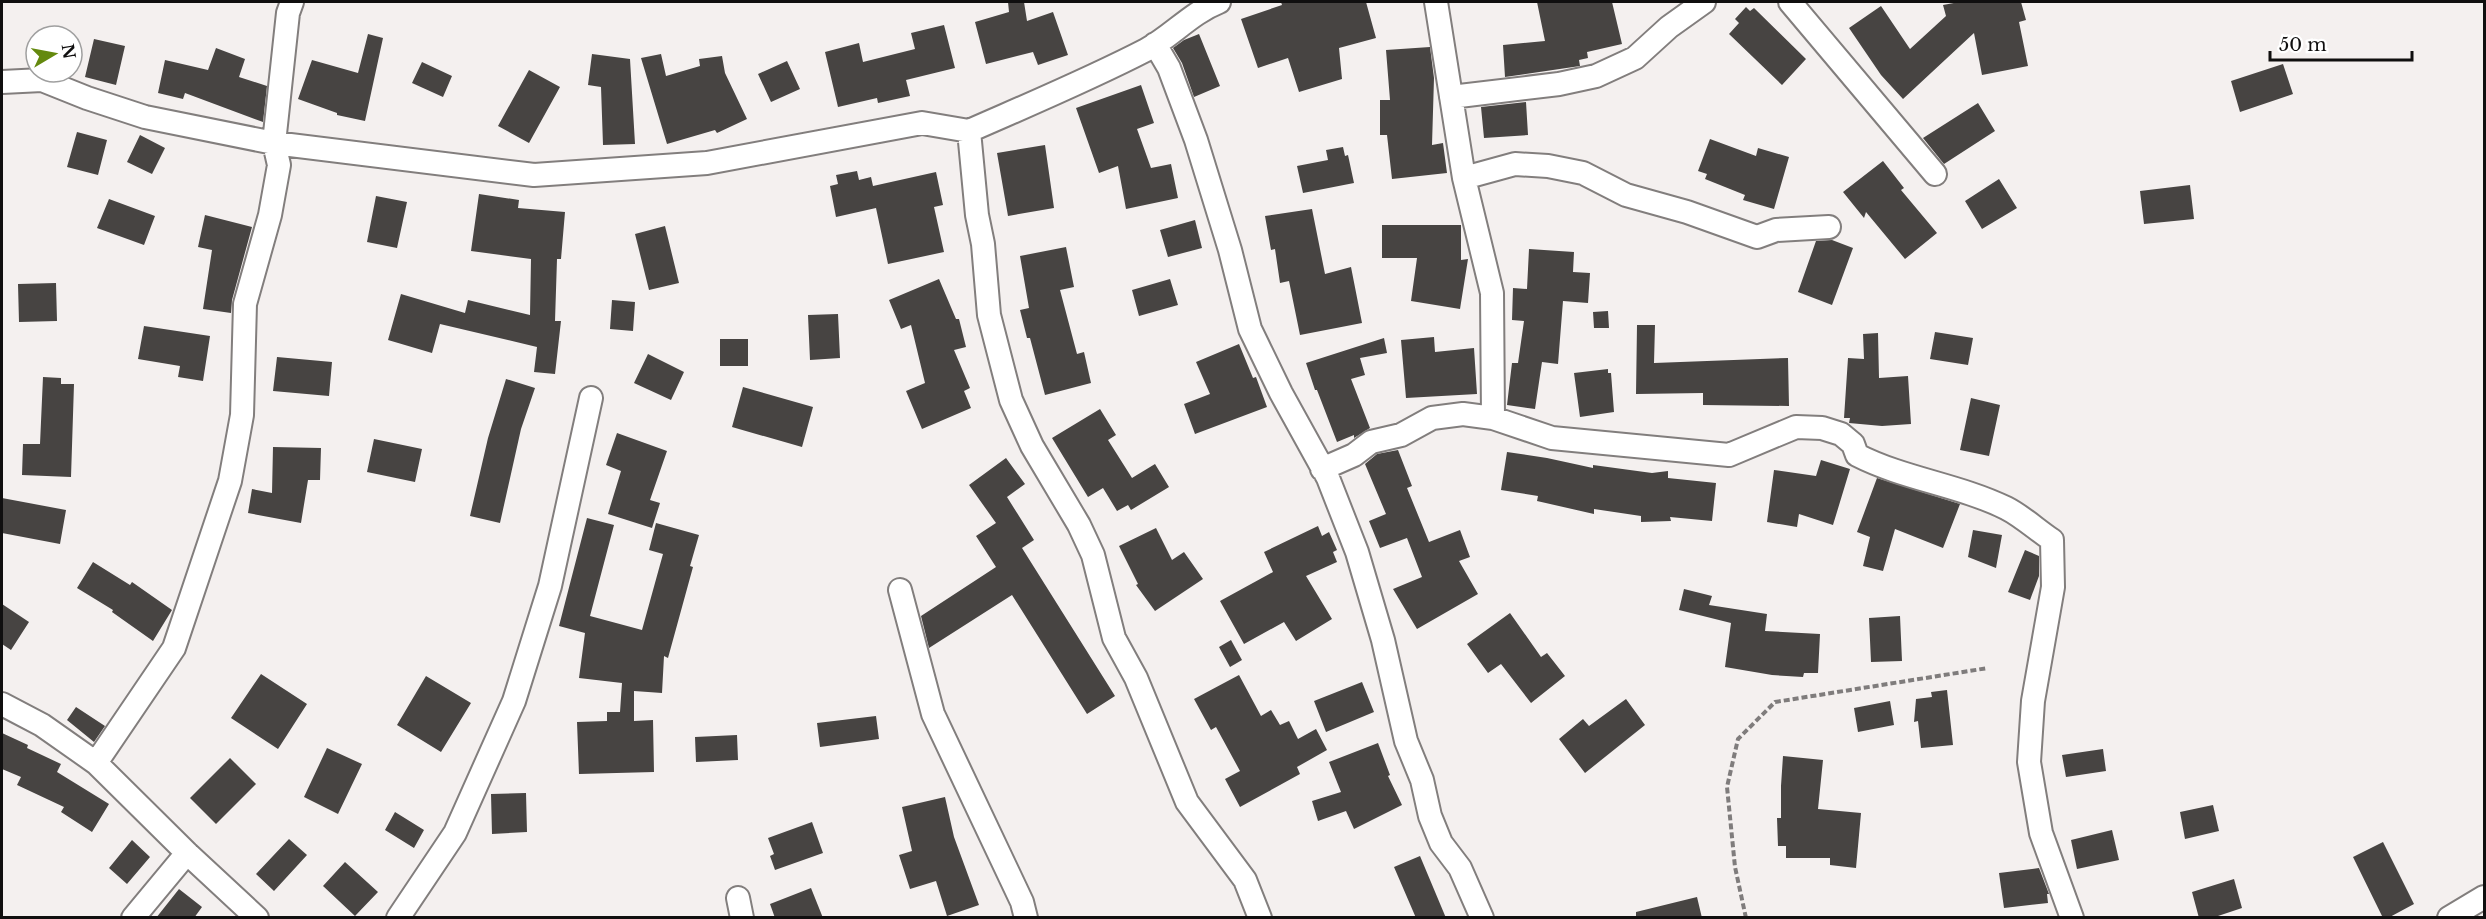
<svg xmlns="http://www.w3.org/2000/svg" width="2486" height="919" viewBox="0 0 2486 919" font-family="'Libre Baskerville',serif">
	<rect width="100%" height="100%" fill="#f4f0ef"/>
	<path fill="#474442" d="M1008 2H1024L1027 21 1053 12 1068 55 1038 65 1033 52 986 64 975 22 1009 12Z
		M1281 2H1366L1376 38 1339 48 1342 79 1299 92 1288 58 1258 68 1241 19 1282 5Z
		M1537 2H1612L1622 44 1587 52 1588 58 1579 60 1580 66 1505 77 1503 45 1545 41Z
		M1959 2H2021L2026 20 2019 22 2028 66 1982 75 1974 33 1903 99 1881 75 1849 28 1881 6 1910 49 1946 16 1943 5Z
		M1746 7 1750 11 1754 8 1806 59 1782 85 1729 34 1739 23 1735 19Z
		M944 25 955 68 906 80 910 96 878 103 877 98 838 107 825 52 859 43 863 62 915 49 911 33Z
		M368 34 383 38 365 121 337 115V113L298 99 312 60 358 73Z
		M1199 34 1220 86 1194 97 1182 63 1173 48 1184 40Z
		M94 39 125 46 116 85 85 77Z
		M1430 47 1434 78 1432 145 1443 143 1447 173 1392 179 1387 135H1380V100H1390L1386 50Z
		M216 48 245 59 239 77 267 86 263 122 185 93 183 99 158 93 165 60 208 70Z
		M592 54 630 59 635 144 603 145 601 87 588 85Z
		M661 54 666 76 700 66 699 59 722 56 725 73 747 119 717 133 715 130 667 144 641 58Z
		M787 61 800 89 771 102 758 74Z
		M422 62 452 76 443 97 412 83Z
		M2283 64 2293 94 2240 112 2231 81Z
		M529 70 560 87 529 143 498 126Z
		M1141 85 1154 123 1137 129 1151 168 1171 164 1178 198 1126 209 1118 166 1099 173 1076 108Z
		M1526 102 1528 135 1484 138 1481 107Z
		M1978 103 1995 131 1944 164 1923 138Z
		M77 132 107 140 98 175 67 167Z
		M140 135 165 148 152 174 127 162Z
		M1710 139 1756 156 1758 148 1789 157 1774 209 1743 200 1745 195 1705 179 1707 174 1698 171Z
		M1045 145 1054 208 1008 216 997 153Z
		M1343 147 1345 156 1348 155 1354 183 1303 193 1297 166 1328 160 1326 150Z
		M1883 161 1904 188 1901 190 1937 233 1905 259 1866 212 1864 218 1843 192Z
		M857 171 859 180 871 177 873 186 936 172 943 205 934 207 944 252 888 264 876 208 836 217 830 186 838 184 836 175Z
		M1999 179 2017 208 1982 229 1965 201Z
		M2190 185 2194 219 2144 224 2140 191Z
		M479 194 519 200 518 208 565 212 561 259H557L555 321H561L555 374 534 372 537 347 440 324 432 353 388 340 401 294 465 313 468 300 530 315 531 259 471 251Z
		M376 196 407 202 397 248 367 242Z
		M109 199 155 216 144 245 97 228Z
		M1312 209 1325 274 1351 267 1362 323 1300 335 1289 281 1280 283 1275 249 1271 250 1265 216Z
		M205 215 252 227 232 300 231 313 203 309 212 250 198 247Z
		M1195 220 1202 248 1168 257 1160 230Z
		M1382 225H1461V260L1468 259 1460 309 1411 301 1417 258H1382Z
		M665 226 679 283 649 290 635 234Z
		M1832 240 1853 248 1832 305 1798 292 1816 241Z
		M1066 247 1074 287 1060 290 1077 354 1084 352 1091 383 1045 395 1030 338H1027L1020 310 1029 308 1020 256Z
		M1529 249 1574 252 1573 272 1590 273 1588 303 1563 301 1558 364 1542 362 1535 409 1507 405 1512 363H1518L1524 321 1512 320 1513 288 1527 289Z
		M939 279 956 319H959L966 347 954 350 970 388 964 391 971 408 922 429 906 391 925 383 911 325 901 329 889 300Z
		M1170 279 1178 305 1139 316 1132 290Z
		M56 283 57 321 19 322 18 284Z
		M612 300 635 302 633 331 610 329Z
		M1608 311 1609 328H1594L1593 312Z
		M838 314 840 358 810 360 808 315Z
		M1637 325H1655L1654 363 1788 358 1789 406 1703 405V393L1636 394Z
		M144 326 210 336 203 381 178 377 180 366 138 359Z
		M1935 332 1973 338 1968 365 1930 359Z
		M1878 333 1879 378 1908 376 1911 424 1882 426 1849 423 1850 418H1844L1848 358 1864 359 1863 334Z
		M1434 337 1435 352 1474 348 1477 394 1406 398 1401 340Z
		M1384 338 1387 353 1360 358 1365 375 1351 379 1370 428 1354 438V435L1337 442 1317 390H1315L1306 363Z
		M720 339H748V366H720Z
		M1239 344 1253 378 1256 377 1267 407 1195 434 1184 404 1210 394 1196 362Z
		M648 354 684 372 671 400 634 383Z
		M277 357 332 362 329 396 273 391Z
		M1608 369V373H1611L1614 412 1580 417 1574 373Z
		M43 377 61 378V384H74L71 477 22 475 23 444H40Z
		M506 379 535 388 521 429 500 523 470 516 488 438Z
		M743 387 813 407 802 447 732 427Z
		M1971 398 2000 405 1989 456 1960 450Z
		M1100 409 1116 435 1108 440 1132 478 1155 464 1169 487 1131 510 1128 505 1117 511 1103 488 1088 497 1052 438Z
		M617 433 667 451 650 500 660 503 652 528 608 514 621 471 606 465Z
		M374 439 422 449 415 482 367 472Z
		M273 447 321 448 320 480H308L301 523 248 513 252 489 272 493Z
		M1398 450 1412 486 1407 488 1429 542 1460 530 1470 557 1459 561 1478 594 1417 629 1393 589 1422 577 1407 538 1380 548 1369 521 1386 514 1365 464 1377 454Z
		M1507 452 1547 458 1593 468V465L1652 473 1668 471V478L1716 483 1712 521 1670 517 1671 521 1641 522V516L1594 509V514L1537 501 1538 496 1501 490Z
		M1006 458 1025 484 1007 497 1034 540 1022 548 1115 696 1087 714 1012 595 929 648 921 616 996 567 976 536 996 523 969 485Z
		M1821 460 1850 469 1833 525 1799 514 1797 527 1767 522 1774 470 1816 476Z
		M1877 478 1960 504 1943 548 1895 529 1883 571 1863 566 1870 537 1857 532Z
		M2 498 66 510 60 544 2 533Z
		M587 518 614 525 590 616 642 630 663 554 649 550 656 523 699 535 690 566 693 567 668 658 664 656 662 693 634 691V721L653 720 654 772 579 774 577 722 607 721V712H620L622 683 579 678 585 633 559 626Z
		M1318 526 1322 536 1329 532 1337 550 1333 552 1337 562 1306 576 1332 619 1296 641 1284 622 1244 644 1220 601 1273 572 1264 552Z
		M1156 528 1172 560 1184 552 1203 579 1155 611 1136 585 1138 584 1119 546Z
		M1973 530 2002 535 1996 568 1968 557Z
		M2025 550 2039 556V576L2030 600 2008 592Z
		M93 562 130 585 132 582 172 610 153 641 112 612 113 610 77 588Z
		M1684 589 1712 596 1709 605 1767 614 1765 631 1820 634 1818 673H1804L1803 677 1772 675 1725 667 1731 623 1679 610Z
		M2 604 29 622 11 650 2 644Z
		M1510 613 1541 657 1547 653 1565 676 1531 703 1501 664 1488 673 1467 644Z
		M1900 616 1902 661 1871 662 1869 618Z
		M1231 640 1242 660 1230 667 1219 647Z
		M261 674 307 704 278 749 231 718Z
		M1239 675 1261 716 1271 710 1280 725 1289 721 1298 739 1316 729 1327 750 1297 767 1300 774 1240 807 1225 779 1240 771 1216 727 1211 730 1194 699Z
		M426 676 471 703 441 752 397 725Z
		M1362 682 1374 712 1326 732 1314 701Z
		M1947 690 1953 745 1921 748 1918 721 1914 722 1916 699 1932 697 1931 692Z
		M1626 699 1645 725 1585 773 1559 739 1583 719 1589 726Z
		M1890 701 1894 725 1858 732 1854 708Z
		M76 707 105 726 94 742 67 720Z
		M876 716 879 739 820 747 817 723Z
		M2 733 28 745 27 748 61 764 57 772 109 804 92 832 61 812 64 807 17 785 21 777 2 769Z
		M737 735 738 760 696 762 695 737Z
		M1378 743 1390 775 1388 776 1402 805 1354 829 1346 811 1318 821 1312 801 1341 792 1329 762Z
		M327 748 362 764 338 814 304 797Z
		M2103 749 2106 771 2066 777 2062 755Z
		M1783 756 1823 760 1818 809 1861 813 1856 868 1830 865V858H1786V846H1778L1777 818H1781V786Z
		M230 758 256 784 216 824 190 798Z
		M526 793 527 832 492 834 491 794Z
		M945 797 954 837 979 905 947 916 936 881 910 889 899 855 912 851 902 807Z
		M2213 805 2219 831 2185 839 2180 812Z
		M395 812 424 830 414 848 385 830Z
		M812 822 823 853 775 870 770 856 774 854 768 838Z
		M2112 830 2119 860 2077 869 2071 840Z
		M289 839 307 855 274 891 256 874Z
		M132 840 150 857 127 884 109 868Z
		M2383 842 2414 904 2388 918H2383L2353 857Z
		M1420 856 1446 918H1416L1394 867Z
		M345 862 378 892 355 916 323 886Z
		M2039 868 2049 894H2047L2048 903 2004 908 1999 873Z
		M2234 879 2242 908 2212 918H2199L2192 892Z
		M811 888 823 918H775L770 904Z
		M179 889 202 907 194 918H156Z
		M1697 897 1702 918H1636V912Z"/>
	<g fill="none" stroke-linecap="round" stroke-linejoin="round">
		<g stroke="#827e7d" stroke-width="26">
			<path id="minor" d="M1436 2 1464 178 1492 293 1493 418
				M1790 2 1935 174
				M1155 44 1169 68 1196 140 1230 250 1250 329 1281 393 1328 478 1357 552 1383 640 1406 741 1422 780 1430 816 1441 843 1460 868 1482 918
				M2 82 42 80 87 98 145 117 274 143 534 175 707 163 922 123 969 131 977 215 983 244 989 315 1011 400 1032 446 1079 525 1093 555 1114 638 1136 678 1187 802 1245 880 1260 918
				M1451 97 1559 84 1596 76 1635 58 1669 27 1704 2
				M969 131C1028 105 1088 80 1146 50 1172 36 1191 13 1219 2
				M1464 178 1515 164 1548 166 1583 173 1626 195 1687 212 1757 237 1776 230 1829 227
				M1322 469 1354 455 1371 442 1401 435 1432 418 1463 414 1493 418 1552 438 1729 455 1796 427 1822 428 1841 434 1853 444 1857 455C1904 479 1959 485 2006 508 2022 516 2037 530 2052 540L2053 587 2033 701 2029 762 2041 833 2072 918
				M900 590 933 714 1022 902 1026 918
				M2 704 42 725 96 763 187 853 257 918
				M96 763 174 648 230 481 242 415 245 304 270 215 279 165 274 143 288 13 292 2
				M738 898 742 918
				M133 918 187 853
				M398 918 455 833 514 701 550 586 591 398
				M2449 918 2484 897"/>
		</g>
		<path stroke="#7f7c7c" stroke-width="4" stroke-dasharray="6 3" stroke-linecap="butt" d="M1746 918 1735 867 1727 787 1738 739 1775 702 1988 668"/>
		<use href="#minor" stroke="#fff" stroke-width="22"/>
	</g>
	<rect width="2486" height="919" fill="none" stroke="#100f0f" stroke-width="6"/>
	<g transform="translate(54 54) rotate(80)"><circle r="28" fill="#ffffff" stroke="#9f9f9f" stroke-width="1.5"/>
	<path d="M0-4.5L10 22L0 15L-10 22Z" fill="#64890e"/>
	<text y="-9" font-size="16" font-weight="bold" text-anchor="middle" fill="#100f0f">N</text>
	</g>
	<path d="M2270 51v9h142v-9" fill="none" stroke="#100f0f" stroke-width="3"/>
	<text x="2279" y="51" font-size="18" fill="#100f0f" stroke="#ffffff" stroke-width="4.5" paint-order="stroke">50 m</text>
</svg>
